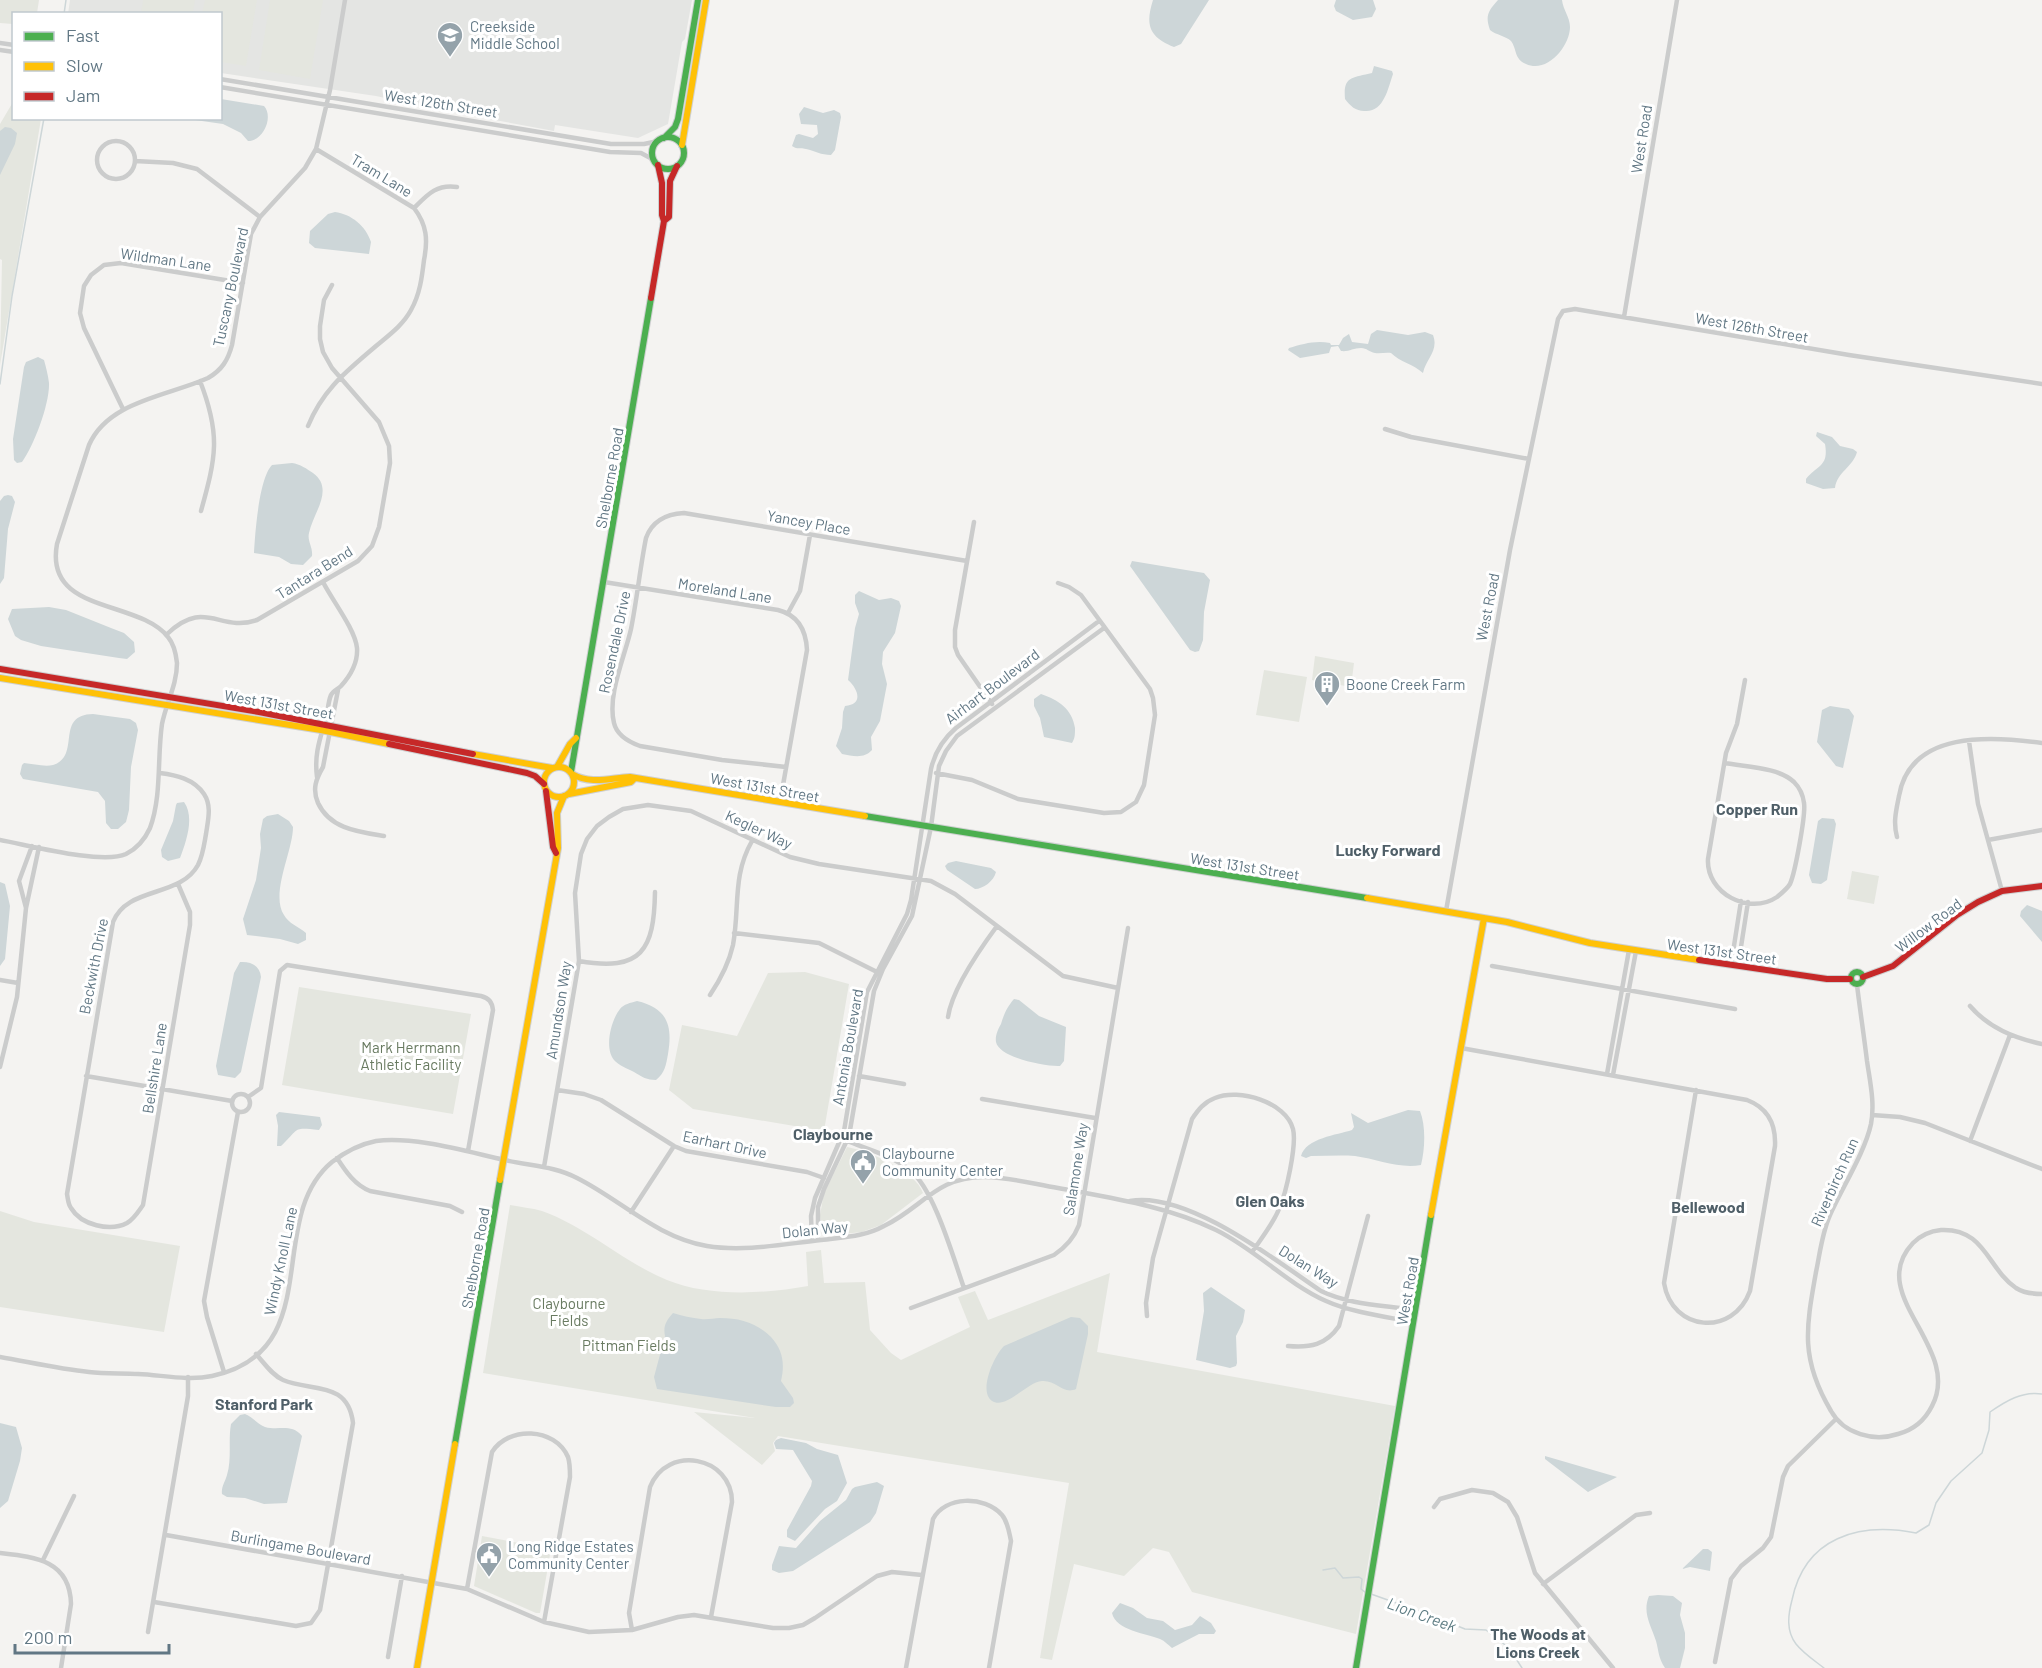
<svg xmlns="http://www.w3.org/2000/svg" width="2042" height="1668" viewBox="0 0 2042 1668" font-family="Barlow,sans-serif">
	<rect width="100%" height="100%" fill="#f4f3f1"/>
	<path fill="#e4e5e3" d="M70 0H692L685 39 682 42 668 124 638 138 555 125 554 131 435 109 376 96 221 73 220 14H68Z"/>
	<path fill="#e4e6df" d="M0 0H39L37 13 14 14 13 24 0 23Z
		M143 0H195L193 13H141Z
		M205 0H257L246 66 221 62 220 14 202 13Z
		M270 0H323L310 79 259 70Z
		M13 102 14 118 41 119 0 365 2 260 0 259V124Z
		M1315 656 1354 663 1351 687 1312 680Z
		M1264 670 1307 677 1299 722 1256 715Z
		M1852 871 1879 876 1874 904 1847 899Z
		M805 972 849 984 824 1131 693 1109 669 1090 682 1025 737 1036 768 973Z
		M299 987 471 1014 453 1114 282 1085Z
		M847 1147C869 1151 916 1171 923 1193L881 1225 862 1232 825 1236 821 1233 820 1215 824 1193Z
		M510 1205C520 1207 532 1208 542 1211 587 1227 623 1262 667 1280 708 1297 765 1294 808 1286L806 1252 821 1250 824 1283 865 1282 870 1330 891 1353 901 1360 970 1327 958 1297 975 1291 988 1320 1110 1273 1097 1352 1395 1406 1356 1634 1192 1592 1169 1552 1153 1548 1124 1576 1074 1564 1052 1660 1040 1658 1069 1483 778 1436 773 1443 775 1451 762 1465 694 1412 755 1418 483 1373Z
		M0 1211 34 1222 180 1246 164 1332 0 1307Z
		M482 1536 551 1549 540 1613H536L474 1586Z"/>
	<path fill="#cdd6d8" d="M1153 0H1209L1181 44 1174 47C1149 37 1145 25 1153 0Z
		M1336 0H1373L1376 9 1372 17 1353 20 1336 11 1334 6Z
		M1498 0H1562C1563 10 1570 17 1570 27 1570 46 1547 74 1526 64 1514 59 1517 49 1511 41 1506 36 1496 35 1490 30 1485 16 1488 11 1498 0Z
		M1374 66 1392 71 1393 74C1388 88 1384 113 1364 111 1356 111 1350 106 1345 99 1343 76 1352 78 1372 73Z
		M221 99 264 106C274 117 263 141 248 141L241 133 223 124 188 119 220 118Z
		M804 107 823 113 834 110 840 113 841 117 835 150 831 155C821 155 815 151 806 149 800 147 798 150 792 146L796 135 799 134 813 138 818 134 817 125 801 124 799 114Z
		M5 127 11 128 17 133 15 144 0 175V131Z
		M335 212C351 214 366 226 371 242L369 254 315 248 309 243 310 231 328 214Z
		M1377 330 1408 335 1425 332 1433 335C1439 351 1426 359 1423 373 1413 364 1400 362 1391 353 1386 352 1380 354 1375 353 1369 352 1367 348 1361 348 1353 348 1349 352 1341 351L1338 346 1331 347 1329 353 1300 358 1288 350 1289 348C1302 344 1316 340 1330 343L1331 345H1339L1343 338 1349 334 1352 342 1368 344 1371 334Z
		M38 357 44 360C46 367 48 375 49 383 50 403 34 446 22 462L17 463 14 460 13 439 24 367 26 362Z
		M1817 432 1832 437 1840 446 1853 449 1857 452C1853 467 1837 472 1835 488L1823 489 1806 483V479C1817 465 1829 467 1825 444L1816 436Z
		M292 463C300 464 307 469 313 473 335 489 313 513 309 533 307 541 313 547 312 556L303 565 291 564 279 557 254 553C255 534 259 478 272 465Z
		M8 495 12 496 15 502 8 529 4 578 0 584V501L4 496Z
		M1132 561 1204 573 1210 580 1204 612 1203 640 1199 651 1195 652 1190 650 1130 566Z
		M859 591 879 600 891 598 899 601 901 606 895 633 883 652 882 664 887 684 880 721 871 737 872 750C864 759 853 756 842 754L836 746 842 728 843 712 845 706C864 704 858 689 848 680L855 628 859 614 855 603V595Z
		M49 607 66 610 111 628 124 633 134 642 135 652 127 659 119 658 41 646 21 640 15 636 8 619 12 609Z
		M1041 694C1059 700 1072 709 1075 728 1075 735 1075 738 1072 743L1044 737 1040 718 1034 706V699Z
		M1830 706 1849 709 1854 716 1843 768 1836 766 1817 742 1822 710Z
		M93 714 130 719 136 723 138 730 131 767 129 810 126 822 118 829H111L106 823 105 801 98 792 23 779 20 774 22 765 24 763C33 764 45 767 53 765 82 756 54 715 93 714Z
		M184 802C195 817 186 842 180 858L168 861 162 857 161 850 173 821 176 805 177 803Z
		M278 814 289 821 293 827C293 851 270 894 284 915 288 923 299 927 306 933V940L298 944 280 939 247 935 243 919 256 880 261 848 260 834 263 819 267 816Z
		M1822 818 1834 819 1836 824 1827 880 1821 884 1812 883 1809 875 1818 821Z
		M956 861 991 868 996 872C994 881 983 889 975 889L947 870 945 866 948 863Z
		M0 882 5 884 10 906 5 959 0 966Z
		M2027 905 2042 911V942L2020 916 2021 911Z
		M240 962C251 961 260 966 261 977L241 1072 235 1078 218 1075 216 1066 234 973Z
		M1014 999 1019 1000 1039 1016 1066 1027 1064 1061 1060 1066C1047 1067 999 1058 996 1042 995 1036 998 1029 1001 1024 1004 1014 1007 1007 1014 999Z
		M637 1001C667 1008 673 1025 668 1054 666 1065 665 1073 656 1080 647 1080 642 1077 634 1072 628 1069 618 1065 614 1060 604 1048 611 1020 620 1009 624 1004 630 1003 637 1001Z
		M1408 1110 1420 1111C1426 1126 1425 1149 1421 1165 1399 1169 1377 1159 1355 1156 1341 1155 1326 1156 1311 1156L1306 1158 1301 1156C1306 1138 1337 1135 1352 1130L1354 1127 1351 1113 1368 1123Z
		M279 1112 320 1117 322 1125 319 1130C292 1127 300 1128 281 1146H277L278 1126 276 1115Z
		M1211 1287 1245 1310 1243 1322 1236 1336 1237 1363 1236 1366 1230 1368 1196 1360 1204 1311 1203 1293Z
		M673 1313C682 1316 692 1318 701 1319 707 1320 714 1318 720 1318 740 1318 757 1323 771 1337 783 1350 785 1364 781 1381L793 1398 794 1403 790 1407H776L657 1389 654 1377 665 1336C663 1326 666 1321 673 1313Z
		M1071 1317 1080 1318 1088 1326V1334L1076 1389C1063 1395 1057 1380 1042 1381 1027 1382 1006 1410 992 1401 978 1391 994 1356 1004 1346Z
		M245 1414C253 1417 257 1424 265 1427 279 1431 291 1423 302 1436L287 1503 264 1504 245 1498 227 1497 222 1494C221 1487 225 1482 227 1475 232 1458 228 1441 231 1424L240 1415Z
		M0 1423 16 1427 22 1448 20 1461 8 1501 0 1508Z
		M781 1438 806 1443 817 1449 838 1455 847 1483 837 1501 825 1509 795 1541 787 1537V1530L811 1486 812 1481 793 1450 776 1449 774 1443 776 1440Z
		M1545 1456 1617 1477 1588 1492 1545 1459Z
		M877 1482 884 1486 876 1513 870 1522 793 1571 779 1573 772 1570V1565L779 1546 796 1548 820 1521 846 1500 852 1489 855 1487Z
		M1703 1549H1708L1712 1552 1710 1571 1690 1567 1682 1569Z
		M1658 1595 1673 1596 1682 1603 1680 1615 1685 1633V1648L1680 1668H1665C1658 1657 1659 1652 1656 1641 1651 1625 1642 1613 1649 1596Z
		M1120 1603 1133 1608 1147 1618 1163 1621 1175 1630 1192 1625 1200 1616 1211 1623 1216 1631 1214 1634H1199L1172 1648C1168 1645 1165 1641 1160 1639 1146 1633 1116 1631 1112 1613Z"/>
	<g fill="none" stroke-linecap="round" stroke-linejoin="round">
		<path stroke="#cdd6d8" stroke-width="1.5" d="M64 14 66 0
			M0 384 12 296 44 118
			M1323 1570 1335 1568 1343 1578 1359 1577 1362 1579 1361 1589 1366 1593
			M1371 1594 1430 1615 1465 1629 1486 1630 1509 1648 1522 1668
			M1824 1668C1815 1661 1803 1653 1796 1644 1786 1631 1788 1615 1792 1600 1805 1537 1859 1522 1916 1533L1929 1525 1936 1503 1951 1481 1982 1453 1989 1430 1990 1412C2006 1401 2022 1391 2042 1394"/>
		<g stroke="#ced0d1" stroke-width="8">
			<path id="fast" d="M652 153a16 16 0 1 1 32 0a16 16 0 1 1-32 0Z
				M664 138 675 127 678 119 698 0
				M571 772 651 298
				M865 816 1367 898
				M1851 978a6 6 0 1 1 12 0a6 6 0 1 1-12 0Z
				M455 1444 500 1180
				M1356 1668 1431 1215"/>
		</g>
		<g stroke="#ced0d1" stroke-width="8">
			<path id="slow" d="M682 145 706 0
				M0 678 321 730 389 744
				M473 754 552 768
				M544 782a15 15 0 1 1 30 0a15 15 0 1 1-30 0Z
				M557 767 570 744 576 738
				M572 774C591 785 610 778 630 777L865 816
				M569 794 631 782 634 779
				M1367 898 1507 922 1590 943 1699 960
				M500 1180 558 848 557 813 564 796
				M1431 1215 1484 918
				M417 1668 455 1444"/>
		</g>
		<g stroke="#ced0d1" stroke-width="8">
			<path id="jam" d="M664 221 669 217 670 181 677 166
				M651 298 664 221 662 215V183L658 165
				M0 669 259 712 473 754
				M389 744 527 773 535 776 544 784
				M546 791 553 847 556 853
				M1699 960 1827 979H1850
				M1863 977 1893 966 1957 915 1978 902 2002 891 2042 886"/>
		</g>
		<path stroke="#cbcccc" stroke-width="4.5" d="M0 43 14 45
			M0 50 14 52
			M220 79 611 144H644L658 141
			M220 87 610 152 641 153 654 160
			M97 160a19 19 0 1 1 38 0a19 19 0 1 1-38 0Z
			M135 161 173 163 197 169 260 217
			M414 208C428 194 437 184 457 187
			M1624 317 1677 0
			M200 381C221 435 216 457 201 511
			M123 409 84 328 80 313 84 286 91 275 104 265 121 263 243 283
			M308 426C323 389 347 371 376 346 389 335 403 325 411 310 420 294 422 277 424 260 428 240 427 225 414 208L316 149
			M1385 429 1411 437 1529 459
			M974 522 955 630V647L958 655 992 704
			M604 582 778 610C798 615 806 630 807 650L780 802
			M788 613 800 591 810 535
			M166 635C205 597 219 633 257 620L358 561 372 546 379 527 390 463 389 446 379 422 332 368 323 352 320 339V326L324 300 332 285
			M338 690 323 767C316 779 312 789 318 803 330 829 359 832 384 836
			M1969 741 1978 804 2002 891
			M1725 763C1746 767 1778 767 1794 782 1800 788 1803 795 1804 803 1806 814 1795 873 1790 884 1787 889 1782 893 1777 897 1749 916 1706 893 1708 859L1726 753 1737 724 1745 680
			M786 767 722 760 640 746C629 742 617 736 614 723 607 695 625 656 631 629 637 599 640 568 646 538 652 521 667 514 684 513L967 561
			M160 773C176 775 194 779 204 794 212 806 208 820 206 834 204 845 203 855 198 865 180 898 127 886 113 922L67 1194C68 1199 68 1204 71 1208 81 1225 110 1232 127 1223 134 1219 138 1212 143 1205L190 925V912L178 884
			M936 773 972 780 1018 799 1104 813 1121 812 1136 802 1144 785 1155 715 1153 698 1150 689 1081 595 1069 587 1058 583
			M317 777C314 754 320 739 326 718 328 711 328 702 331 695 333 691 338 689 341 686 350 676 358 662 357 648 355 629 332 600 323 582
			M1897 837C1893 822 1896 811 1899 796 1910 730 1992 736 2042 743
			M0 840C28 845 102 865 126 854 136 849 145 839 150 828 162 795 157 758 162 724 166 703 177 685 177 663 176 654 174 644 168 637 138 599 44 614 57 544L89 445C108 401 168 396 208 378 222 370 228 360 232 345L251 234 260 217 305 168 316 149 330 90 345 0
			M1988 840 2042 830
			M26 908 19 881 32 846
			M1446 911 1510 550 1558 319 1563 311 1575 309 1849 355 2042 384
			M734 933 819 943 877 972
			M579 961C642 972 654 950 655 892
			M1731 965 1741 901
			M1492 966 1735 1009
			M1738 966 1748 902
			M0 980 18 983
			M1857 985C1860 1010 1864 1036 1867 1061 1870 1082 1875 1103 1871 1124 1865 1152 1842 1188 1830 1215 1822 1233 1820 1253 1816 1272 1806 1328 1800 1359 1831 1411 1844 1434 1874 1442 1898 1434 1913 1430 1925 1420 1932 1406 1963 1347 1864 1295 1913 1243 1920 1236 1931 1231 1941 1230 1985 1228 1987 1268 2016 1288 2024 1293 2033 1294 2042 1294
			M710 995C720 980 729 963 733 945 740 907 732 876 752 841
			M1970 1006C1989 1028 2014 1038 2042 1044
			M948 1017C952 989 980 949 997 926
			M1461 1048 1747 1100C1768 1108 1776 1125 1775 1146L1750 1291C1733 1337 1672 1332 1664 1283L1696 1090
			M0 1067 17 997 26 908 39 847
			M1607 1074 1629 950
			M1613 1075 1636 951
			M86 1076 232 1101
			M859 1076 904 1084
			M557 1090 584 1094 601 1100 674 1146 686 1151 807 1172 824 1178
			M232 1103a9 9 0 1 1 18 0a9 9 0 1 1-18 0Z
			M248 1097 261 1088 280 971 287 965 481 996C489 998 492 1002 493 1010L468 1151
			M982 1099 1095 1118
			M1872 1115 1900 1117 1925 1123 2042 1169
			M847 1141C867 1149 893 1156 910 1170 934 1189 953 1257 964 1288
			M1970 1141 2010 1035
			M337 1158C346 1172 355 1185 370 1191L450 1206 462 1212
			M544 1167 579 961 575 893 581 854 587 839 597 826 609 817 623 809 648 805 691 811 790 857 819 864 931 881 955 894 1063 976 1118 988
			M1130 1201C1187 1191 1275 1260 1321 1291 1350 1305 1384 1305 1415 1310
			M631 1212 674 1146
			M818 1240V1207L824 1189 849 1136 874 991 883 969 912 916 931 827 939 766 946 751 957 736 1104 628
			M812 1241 811 1216 815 1198 844 1131 867 992 907 914 911 900 931 769C935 751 943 739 956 728L1099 621
			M911 1308 1054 1255C1066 1247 1074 1238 1079 1225L1128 928
			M1147 1316 1146 1303 1153 1258 1192 1119C1198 1110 1204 1102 1215 1098 1239 1088 1286 1102 1293 1129 1297 1145 1286 1194 1279 1209 1273 1224 1261 1239 1252 1252
			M1288 1346C1310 1348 1326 1345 1339 1326L1368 1216
			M0 1357C29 1362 59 1369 89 1372 105 1374 122 1373 138 1374 162 1375 188 1381 212 1376 329 1351 263 1219 332 1162 345 1152 361 1144 376 1141 415 1136 468 1152 505 1160 530 1166 554 1166 577 1178 621 1200 656 1237 707 1246 744 1252 784 1244 821 1240 843 1237 864 1237 884 1226 922 1208 937 1176 985 1177 1009 1177 1034 1184 1058 1188 1111 1198 1167 1206 1216 1230 1255 1249 1286 1283 1326 1301 1350 1312 1387 1317 1413 1322
			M224 1372 207 1317 204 1301 238 1112
			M1434 1507 1440 1499 1472 1490 1493 1493 1508 1502 1517 1517 1535 1573 1613 1668
			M166 1535 467 1589 544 1622 589 1632 632 1630 678 1617 694 1615 773 1628H789L803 1625 815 1618 877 1576 892 1572 922 1575
			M0 1553C35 1557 70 1560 71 1604L61 1668
			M43 1560 74 1496
			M1543 1584 1636 1515 1650 1513
			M467 1589 492 1452C508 1426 555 1427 568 1457 570 1463 570 1470 570 1477L544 1622
			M154 1602 296 1626 311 1623 320 1610 353 1423C348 1380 311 1392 283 1380 272 1375 264 1363 256 1354
			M632 1630 629 1613 650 1487C667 1444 732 1456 732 1502L711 1617
			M148 1632 188 1396V1377
			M388 1657 402 1576
			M1715 1662 1731 1579 1741 1566 1763 1548 1771 1537 1783 1477 1788 1466 1836 1419
			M906 1668 933 1519C945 1496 984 1495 1002 1515 1008 1522 1009 1532 1011 1541L989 1668"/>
		<use href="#fast" stroke="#4caf50" stroke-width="6"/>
		<use href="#slow" stroke="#ffc107" stroke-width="6"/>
		<use href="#jam" stroke="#c62828" stroke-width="6"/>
	</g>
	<defs>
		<g id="school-pin" transform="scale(1.35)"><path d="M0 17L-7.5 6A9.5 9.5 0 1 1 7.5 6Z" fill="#94a2aa" stroke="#fff"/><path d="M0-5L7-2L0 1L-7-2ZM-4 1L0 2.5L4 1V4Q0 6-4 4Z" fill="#fff"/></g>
		<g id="building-pin" transform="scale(1.35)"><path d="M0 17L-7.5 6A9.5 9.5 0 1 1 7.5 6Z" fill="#94a2aa" stroke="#fff"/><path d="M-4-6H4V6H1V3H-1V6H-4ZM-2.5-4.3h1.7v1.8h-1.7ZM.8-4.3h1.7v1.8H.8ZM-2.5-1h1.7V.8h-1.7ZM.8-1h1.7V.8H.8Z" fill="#fff"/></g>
		<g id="civic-pin" transform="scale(1.35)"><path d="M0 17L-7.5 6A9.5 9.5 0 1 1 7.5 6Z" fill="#94a2aa" stroke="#fff"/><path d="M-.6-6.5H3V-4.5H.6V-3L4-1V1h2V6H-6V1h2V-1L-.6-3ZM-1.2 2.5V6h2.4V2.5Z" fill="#fff"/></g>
	</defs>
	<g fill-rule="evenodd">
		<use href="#school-pin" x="450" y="35"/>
		<use href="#building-pin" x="1327" y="684"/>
		<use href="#civic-pin" x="863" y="1162"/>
		<use href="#civic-pin" x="489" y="1555"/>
	</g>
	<g text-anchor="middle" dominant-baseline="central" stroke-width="6" stroke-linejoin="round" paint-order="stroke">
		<g font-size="15" fill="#617784" stroke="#fff" text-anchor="start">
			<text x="470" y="26">Creekside<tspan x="470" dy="17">Middle School</tspan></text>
			<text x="1346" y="684">Boone Creek Farm</text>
			<text x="882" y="1153">Claybourne<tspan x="882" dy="17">Community Center</tspan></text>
			<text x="508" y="1546">Long Ridge Estates<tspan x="508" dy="17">Community Center</tspan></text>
		</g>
		<g font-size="15" fill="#617784" stroke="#fff">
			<text transform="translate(441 103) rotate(9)">West 126th Street</text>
			<text transform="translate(1641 139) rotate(-81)">West Road</text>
			<text transform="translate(382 175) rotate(31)">Tram Lane</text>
			<text transform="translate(166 259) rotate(8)">Wildman Lane</text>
			<text transform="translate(230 287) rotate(-78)">Tuscany Boulevard</text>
			<text transform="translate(1752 327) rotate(10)">West 126th Street</text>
			<text transform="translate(609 478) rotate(-80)">Shelborne Road</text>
			<text transform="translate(809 522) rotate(10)">Yancey Place</text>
			<text transform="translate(314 572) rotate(-32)">Tantara Bend</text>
			<text transform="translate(725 590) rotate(9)">Moreland Lane</text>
			<text transform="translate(1487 607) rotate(-79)">West Road</text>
			<text transform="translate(614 642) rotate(-78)">Rosendale Drive</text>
			<text transform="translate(992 686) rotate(-37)">Airhart Boulevard</text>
			<text transform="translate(279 704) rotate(10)">West 131st Street</text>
			<text transform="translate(765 787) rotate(10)">West 131st Street</text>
			<text transform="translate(759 829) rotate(25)">Kegler Way</text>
			<text transform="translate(1245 866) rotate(9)">West 131st Street</text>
			<text transform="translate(1928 925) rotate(-37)">Willow Road</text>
			<text transform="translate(1722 951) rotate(8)">West 131st Street</text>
			<text transform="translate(93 966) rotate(-79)">Beckwith Drive</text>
			<text transform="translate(558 1010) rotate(-81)">Amundson Way</text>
			<text transform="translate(847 1047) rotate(-80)">Antonia Boulevard</text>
			<text transform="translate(154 1068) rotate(-81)">Bellshire Lane</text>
			<text transform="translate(725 1144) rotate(12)">Earhart Drive</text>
			<text transform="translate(1075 1169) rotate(-81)">Salamone Way</text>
			<text transform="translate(1834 1182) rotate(-66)">Riverbirch Run</text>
			<text transform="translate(815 1229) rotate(-6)">Dolan Way</text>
			<text transform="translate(475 1258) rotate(-80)">Shelborne Road</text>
			<text transform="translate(280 1261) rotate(-78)">Windy Knoll Lane</text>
			<text transform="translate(1309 1266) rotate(32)">Dolan Way</text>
			<text transform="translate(1407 1291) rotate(-80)">West Road</text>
			<text transform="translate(301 1547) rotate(10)">Burlingame Boulevard</text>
		</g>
		<g font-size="15" fill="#687a60" stroke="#fff">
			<text x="411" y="1047">Mark Herrmann<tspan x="411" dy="17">Athletic Facility</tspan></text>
			<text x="569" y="1303">Claybourne<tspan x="569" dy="17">Fields</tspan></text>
			<text x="629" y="1345">Pittman Fields</text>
		</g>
		<g font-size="16" font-weight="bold" fill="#4f5f68" stroke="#fff">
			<text x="1757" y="808">Copper Run</text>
			<text x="1388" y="849">Lucky Forward</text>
			<text x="833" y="1133">Claybourne</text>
			<text x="1270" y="1200">Glen Oaks</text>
			<text x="1708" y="1206">Bellewood</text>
			<text x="264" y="1403">Stanford Park</text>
			<text x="1538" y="1633">The Woods at<tspan x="1538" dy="18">Lions Creek</tspan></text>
		</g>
		<g font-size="16" font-style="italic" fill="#5c7b82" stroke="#fff">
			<text transform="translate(1422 1614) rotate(20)">Lion Creek</text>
		</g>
	</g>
	<rect x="12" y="12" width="210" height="108" fill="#ffffff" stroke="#c0c9ce" stroke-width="1.5"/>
	<rect x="24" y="32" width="30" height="9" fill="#4caf50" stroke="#c0c9ce" stroke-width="1.5"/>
	<text x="66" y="42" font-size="18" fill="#617784">Fast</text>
	<rect x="24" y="62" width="30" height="9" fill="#ffc107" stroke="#c0c9ce" stroke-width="1.5"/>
	<text x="66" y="72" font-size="18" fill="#617784">Slow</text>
	<rect x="24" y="92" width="30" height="9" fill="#c62828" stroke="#c0c9ce" stroke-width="1.5"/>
	<text x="66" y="102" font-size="18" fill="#617784">Jam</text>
	<path d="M15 1644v9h154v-9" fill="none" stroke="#617784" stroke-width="3"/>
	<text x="24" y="1644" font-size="18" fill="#617784" stroke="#ffffff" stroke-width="4.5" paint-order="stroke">200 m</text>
</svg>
